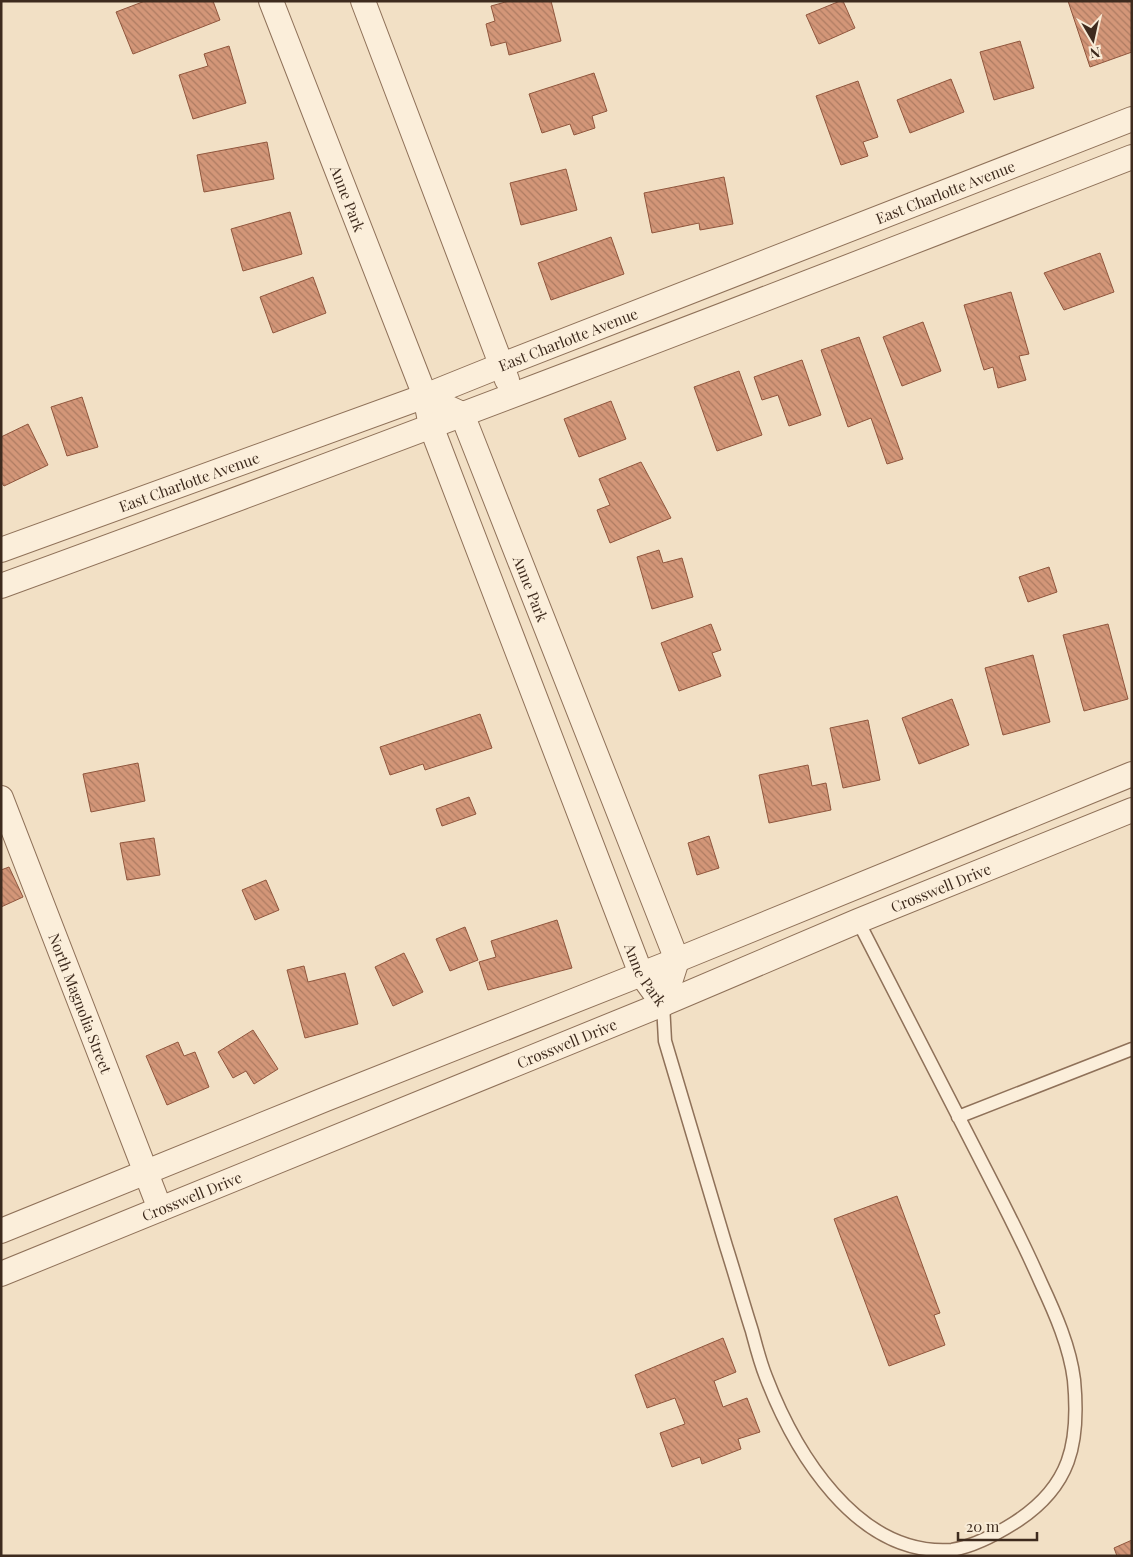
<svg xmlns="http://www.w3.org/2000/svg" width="1133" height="1557" viewBox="0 0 1133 1557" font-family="'Playfair Display',serif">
	<defs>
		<pattern id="building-back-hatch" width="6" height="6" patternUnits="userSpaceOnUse" patternTransform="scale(1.25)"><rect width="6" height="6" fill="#d39678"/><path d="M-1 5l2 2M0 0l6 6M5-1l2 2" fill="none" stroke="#ad7b62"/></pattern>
	</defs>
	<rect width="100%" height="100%" fill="#f2e0c5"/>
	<path fill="url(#building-back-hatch)" stroke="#90563d" d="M145 1H213L220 20 133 54 116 12Z
		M509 1H551L561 41 509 55 506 42 491 46 486 24 495 21 491 6Z
		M840 1H843L855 28 819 44 806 15Z
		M1068 1H1132V52L1090 67Z
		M1020 41 1034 88 994 100 980 52Z
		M229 46 246 103 193 119 179 75 208 66 204 54Z
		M594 73 607 111 592 116 595 128 574 135 570 124 542 133 529 94Z
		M951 79 964 112 910 133 897 100Z
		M858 81 878 137 863 142 868 156 841 165 816 96Z
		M267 142 274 179 204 192 197 155Z
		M566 169 577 210 521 225 510 183Z
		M724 177 733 224 700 230 699 223 652 233 644 193Z
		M290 212 302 254 243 271 231 229Z
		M611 237 624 274 551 300 538 263Z
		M1100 253 1114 292 1064 310 1044 273Z
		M313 277 326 313 273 333 260 297Z
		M1011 292 1029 354 1019 356 1026 380 998 388 993 367 984 370 964 305Z
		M923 322 941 371 902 386 883 337Z
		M859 337 903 459 887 464 871 418 848 427 821 350Z
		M802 360 821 415 789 426 778 395 762 400 754 377Z
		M739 371 762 435 717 451 694 387Z
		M82 397 98 447 67 456 51 407Z
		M611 401 626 439 579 457 564 419Z
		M28 424 48 465 4 486 1 482V437Z
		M641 462 671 518 610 543 597 510 610 505 599 479Z
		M659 550 663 563 682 558 693 597 652 609 637 557Z
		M1049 567 1057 592 1028 602 1019 577Z
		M711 624 721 650 712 653 721 676 679 691 661 643Z
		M1108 624 1128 699 1084 711 1063 635Z
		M1033 655 1050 722 1003 735 985 668Z
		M952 699 969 745 919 764 902 718Z
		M480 714 492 748 425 770 423 764 390 775 380 747Z
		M868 720 880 780 843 788 830 728Z
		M138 763 145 801 91 812 83 774Z
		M808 765 812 786 826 783 831 810 769 823 759 775Z
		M469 797 476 814 442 826 436 809Z
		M709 836 719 868 697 875 688 843Z
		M154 838 160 875 127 880 120 843Z
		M9 867 23 897 1 907V870Z
		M266 880 279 910 255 920 242 890Z
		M557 920 572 968 488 990 479 962 496 957 491 941Z
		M465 927 478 960 450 971 436 939Z
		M404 953 423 992 393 1006 375 967Z
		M304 966 308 982 345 973 358 1024 305 1038 287 970Z
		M253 1030 278 1069 254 1084 246 1071 233 1078 218 1052Z
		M178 1042 184 1056 195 1052 209 1087 167 1105 146 1056Z
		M897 1196 940 1313 934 1315 945 1345 889 1366 834 1219Z
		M723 1338 736 1372 714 1381 723 1407 747 1398 760 1432 738 1439 741 1449 702 1464 700 1457 672 1467 660 1433 685 1424 675 1398 647 1408 635 1375Z
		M1132 1540V1556H1117L1114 1548Z"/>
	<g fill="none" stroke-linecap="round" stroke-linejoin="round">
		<g stroke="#8f7159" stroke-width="15">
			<path id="service" d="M663 1004 665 1041C685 1109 706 1178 726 1246 735 1274 743 1303 752 1331 756 1346 760 1362 766 1377 794 1450 856 1557 952 1550 975 1546 995 1535 1014 1523 1071 1487 1080 1443 1074 1380 1070 1347 1055 1313 1041 1283 1026 1249 1010 1217 993 1184 948 1097 903 1009 858 921
				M958 1117 1132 1049"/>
		</g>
		<g stroke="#8f7159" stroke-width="26">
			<g id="minor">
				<path id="s1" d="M271 1 425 396 431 426 641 974 663 1004"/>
				<path d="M363 1 507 380"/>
				<path id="s2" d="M449 408 462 414 677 960 663 1004"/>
				<path id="s3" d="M1 550 425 396 502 365 1132 119"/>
				<path d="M1 586C380 448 756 303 1132 157"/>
				<path id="s4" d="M1 798 160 1209"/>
				<path d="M1 1231 326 1099 677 960 1132 774"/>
				<path id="s5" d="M1 1274 663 1004 858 921 1132 810"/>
			</g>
		</g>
		<use href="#service" stroke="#fbeeda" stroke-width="12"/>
		<use href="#minor" stroke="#fbeeda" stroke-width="24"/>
	</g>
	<g text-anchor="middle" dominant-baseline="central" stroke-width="4" stroke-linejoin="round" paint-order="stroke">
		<g font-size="15" fill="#3e2b1e" stroke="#f8ebd6">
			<text stroke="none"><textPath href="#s3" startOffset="1010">East Charlotte Avenue</textPath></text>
			<text stroke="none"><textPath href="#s1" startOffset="212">Anne Park</textPath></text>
			<text stroke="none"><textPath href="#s3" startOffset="605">East Charlotte Avenue</textPath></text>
			<text stroke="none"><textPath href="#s3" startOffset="200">East Charlotte Avenue</textPath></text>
			<text stroke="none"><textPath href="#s2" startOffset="202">Anne Park</textPath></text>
			<text stroke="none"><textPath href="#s5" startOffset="1016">Crosswell Drive</textPath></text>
			<text stroke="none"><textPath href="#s1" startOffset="1044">Anne Park</textPath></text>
			<text stroke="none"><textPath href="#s4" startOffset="220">North Magnolia Street</textPath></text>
			<text stroke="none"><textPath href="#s5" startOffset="611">Crosswell Drive</textPath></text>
			<text stroke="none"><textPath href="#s5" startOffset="206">Crosswell Drive</textPath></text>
		</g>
	</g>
	<rect width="1133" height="1557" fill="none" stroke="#3e2b1e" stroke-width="5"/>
	<g transform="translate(1093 40) rotate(171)" stroke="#f8ebd6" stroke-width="4" paint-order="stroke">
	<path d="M0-4L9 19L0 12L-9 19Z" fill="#3e2b1e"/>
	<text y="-8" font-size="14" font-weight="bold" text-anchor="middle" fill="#3e2b1e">N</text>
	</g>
	<path d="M958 1532v8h79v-8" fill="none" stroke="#3e2b1e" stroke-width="2.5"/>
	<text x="966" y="1532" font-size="15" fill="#3e2b1e" stroke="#f8ebd6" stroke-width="4" paint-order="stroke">20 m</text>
</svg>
